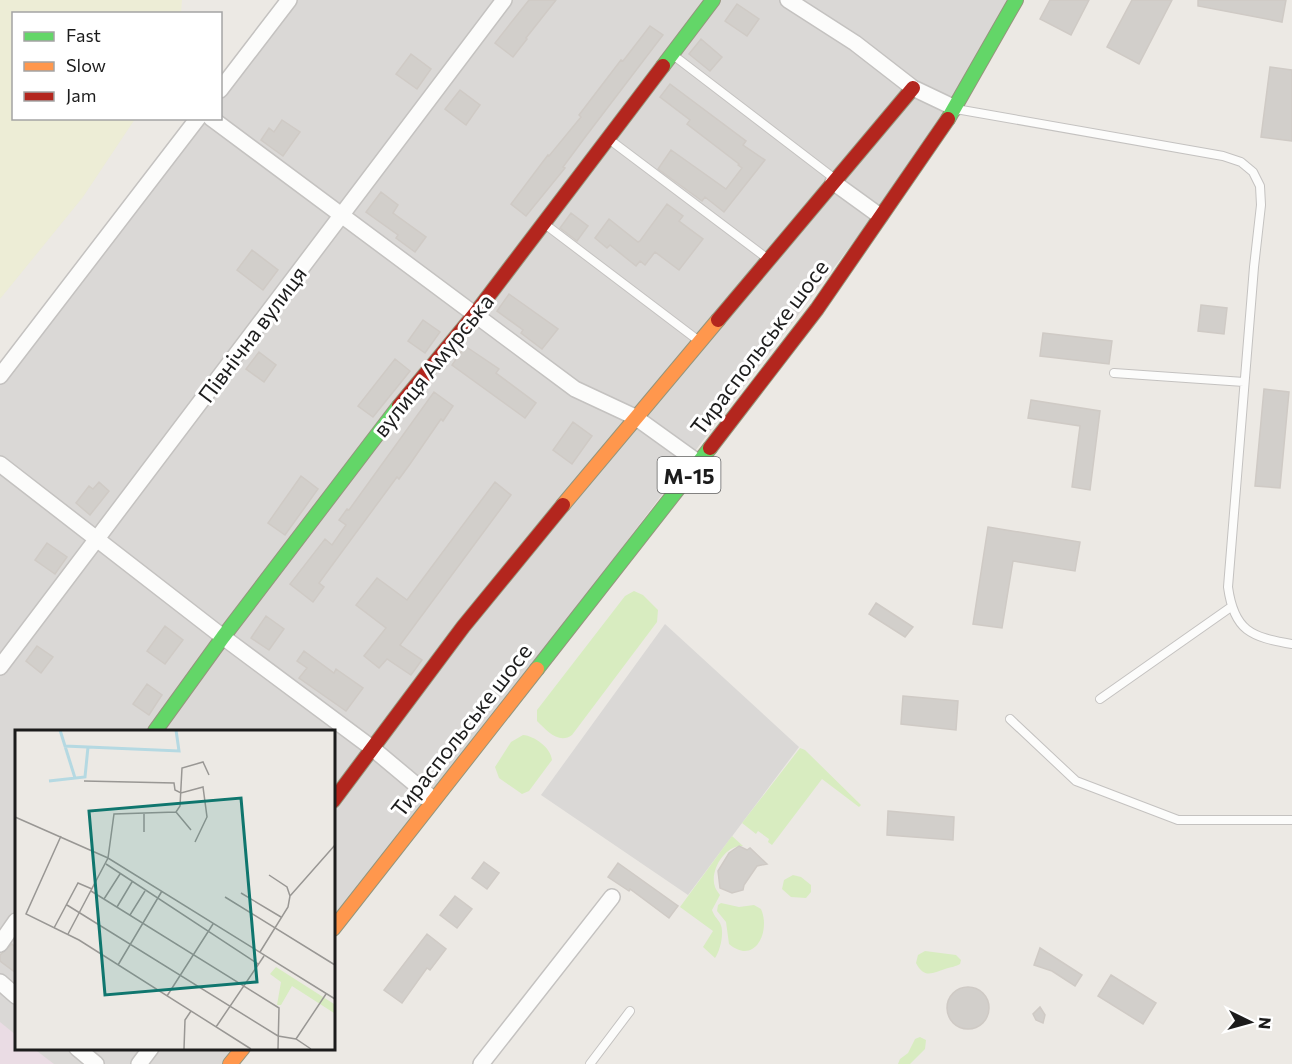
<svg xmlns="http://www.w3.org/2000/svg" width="1292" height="1064" viewBox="0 0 1292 1064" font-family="Commissioner,sans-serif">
	<rect width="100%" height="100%" fill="#ece9e4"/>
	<path fill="#dad8d6" d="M289 0H1016L955 108 333 929V731H16V1048H243L230 1064H0V376L198 119 220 118 221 90Z
		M665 624 799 747 688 895 541 795Z"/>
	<path fill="#eadce4" d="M0 1022 16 1035V1048H33L54 1064H0Z"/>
	<path fill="#ededd6" d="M0 0H182L181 13 14 14V118L135 119 83 197 0 299Z"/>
	<path fill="#d8ecc0" d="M634 591 643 595 658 610 657 622 572 735C559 745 546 730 537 721V710L625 596Z
		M523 735C535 736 551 748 552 760L529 791 522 794 499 778 495 767 511 742Z
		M800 748 805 750 861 805 859 807 822 779 772 845 768 842 769 839 758 831 756 834 742 823Z
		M732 836 743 846C726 844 709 870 715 887 716 890 718 892 720 895L712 910C714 916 717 918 720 923 725 932 720 951 715 958L703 947 713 931 680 907Z
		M793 875 801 877 811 885V892L806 898 791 897 782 889 784 880Z
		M721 903 739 907 754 905 761 909C771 931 755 966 729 944L726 922 717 911 718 905Z
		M925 951 956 955 961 960 960 964C955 967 951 967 945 969 933 973 924 979 916 963L918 955Z
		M920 1037 926 1040 925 1049 910 1064H898L900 1059 908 1053 915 1039Z"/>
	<path fill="#d2cfcb" stroke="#cfcac5" stroke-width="1.5" d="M529 0H556L526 38 527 39 513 57 495 43Z
		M1050 0H1089L1071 35 1040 19Z
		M1132 0H1172L1139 64 1107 47Z
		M1198 0H1286L1282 22 1198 6Z
		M737 4 759 19 747 36 725 21Z
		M650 26 663 35 586 136 563 167 565 168 526 216 511 204 548 155 549 156 581 117 579 115 621 60 623 61Z
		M701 39 722 57 710 71 689 54Z
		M411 54 431 69 417 89 396 74Z
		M1270 67 1292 70V141L1261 137Z
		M670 84 746 141 743 145 765 160 724 212 705 197 702 201 658 169 671 150 726 189 742 168 738 165 739 164 687 124 690 120 660 97Z
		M460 90 480 105 466 125 445 109Z
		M282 120 300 132 283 156 261 140 269 128 274 132Z
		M381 192 398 205 393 213 426 237 415 252 396 238 398 235 366 212Z
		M667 204 683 216 679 221 703 239 679 270 655 252 645 265 640 261 636 266 610 245 607 248 595 238 609 219 638 242 640 241Z
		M571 213 588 226 577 241 560 228Z
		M252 250 278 270 263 290 237 270Z
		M509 294 558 329 542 349 521 333 523 330 497 311Z
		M1201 305 1227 308 1224 334 1198 331Z
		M423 320 440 332 425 353 408 341Z
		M1043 333 1112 341 1109 364 1040 356Z
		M465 346 499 369 496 373 536 403 525 418 452 365Z
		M259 352 276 365 264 382 246 369Z
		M395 359 410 371 373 417 358 406Z
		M1264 389 1289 392 1280 488 1255 486Z
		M434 392 453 406 443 421 441 419 410 464 399 479 397 477 319 583 324 587 313 602 290 584 325 539 332 545 346 525 339 520 347 509 349 510Z
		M1031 400 1100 411 1090 490 1072 487 1080 426 1028 418Z
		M573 422 592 436 572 464 553 450Z
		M301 476 318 489 285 535 268 523Z
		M99 482 109 491 90 515 76 503 89 486 93 489Z
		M495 482 511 495 400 645 422 660 411 675 387 659 379 668 364 656 386 628 356 605 377 578 407 600Z
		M988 527 1080 542 1075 571 1013 561 1002 628 973 624Z
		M47 543 67 557 55 574 35 560Z
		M876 603 913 627 905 637 869 614Z
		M266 616 284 629 269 650 251 638Z
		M165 626 183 640 165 664 147 651Z
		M37 646 53 657 41 673 26 661Z
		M304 651 334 673 336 669 363 688 346 711 299 678 307 668 297 661Z
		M147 684 162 695 149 715 133 704Z
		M903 696 958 701 956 730 901 724Z
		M888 811 954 817 953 840 887 835Z
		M739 846 747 850 750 848 767 864 757 866 744 885 743 890 732 893 720 888 718 871 729 853Z
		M484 862 499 873 487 889 472 878Z
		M618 863 678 906 669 918 630 889 629 891 608 877Z
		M455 896 472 909 457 928 440 915Z
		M427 934 446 949 430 970 427 968 402 1003 384 990Z
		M12 944 16 948V973L0 961V955Z
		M1040 948 1082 975 1075 986 1052 971 1034 965Z
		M1111 975 1156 1003 1143 1024 1098 996Z
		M947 1008a21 21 0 1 1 42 0a21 21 0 1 1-42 0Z
		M1040 1007 1045 1015 1043 1023 1036 1020 1033 1014Z"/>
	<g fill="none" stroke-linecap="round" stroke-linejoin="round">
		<g stroke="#c4c2c0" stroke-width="10">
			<path id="lane" d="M673 55 835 179
				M956 109 1223 156 1241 162 1253 172 1260 186 1261 205 1254 267 1228 587C1234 631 1251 637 1292 644
				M610 140 768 259
				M546 225 699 341
				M1114 373 1244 382
				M1100 699 1231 607
				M1010 719 1076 781 1178 820H1292
				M590 1064 630 1011"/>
		</g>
		<g stroke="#c4c2c0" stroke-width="18">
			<path id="street" d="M788 0 855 43 913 88 955 108
				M220 90 289 0
				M211 118 575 389 635 417 699 463
				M833 182 880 216
				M0 376 198 118
				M0 464 223 637 372 748 433 799
				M0 667 504 0
				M0 944 16 921
				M0 982 16 996
				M77 1048 96 1064
				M139 1064 151 1048
				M481 1064 612 897"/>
		</g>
		<g stroke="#94957c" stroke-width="16">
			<path id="fast" d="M663 66 713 0
				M948 119 1016 0
				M537 669 710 448
				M155 731 223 637 399 406"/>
		</g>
		<g stroke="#94957c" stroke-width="16">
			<path id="slow" d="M563 505 718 320
				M333 929 537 669
				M230 1064 243 1048"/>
		</g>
		<g stroke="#94957c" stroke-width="16">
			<path id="jam" d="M718 320 913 88
				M399 406 474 315 663 66
				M710 448 817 309 948 119
				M333 801 463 627 563 505"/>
		</g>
		<use href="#lane" stroke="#fcfcfb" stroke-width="8"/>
		<use href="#street" stroke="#fcfcfb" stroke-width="15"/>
		<use href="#fast" stroke="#63d668" stroke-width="14"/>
		<use href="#slow" stroke="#ff974d" stroke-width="14"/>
		<use href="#jam" stroke="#b3261e" stroke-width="14"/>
	</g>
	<g text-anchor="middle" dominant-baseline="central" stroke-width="6" stroke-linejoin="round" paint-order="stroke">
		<rect fill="#fff" stroke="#606060" stroke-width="1.5" x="657.5" y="457" width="63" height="36" rx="4.5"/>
		<g font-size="21" font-weight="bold" fill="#1c1c1c">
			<text x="689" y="475">М-15</text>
		</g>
		<g font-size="22" fill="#1c1c1c" stroke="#fff">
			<text transform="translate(252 334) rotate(-53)">Північна вулиця</text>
			<text transform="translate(759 347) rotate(-53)">Тираспольське шосе</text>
			<text transform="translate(433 365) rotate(-51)">вулиця Амурська</text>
			<text transform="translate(461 730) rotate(-52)">Тираспольське шосе</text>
		</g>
	</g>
	<g transform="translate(15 730)">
		<rect width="320" height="320" fill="#ece9e4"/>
		<path d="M261 237 319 274V283L277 256 266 275H262L266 252 255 244Z" fill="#d8ecc0"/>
		<path fill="none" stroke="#b5d9e2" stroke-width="3" d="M45 0 50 16 164 21 161 0M50 16 60 48M34 51 70 47 73 17"/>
		<path fill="none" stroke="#999794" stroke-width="1.5" d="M69 51 159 53 160 60 166 63 188 57 192 87 180 112M161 82 176 100M129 83V102M0 87 93 128 320 269M46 106 11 184 64 210 236 319M91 134 243 234M76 161 264 278 263 319M226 163 266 187M275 166 320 115M210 167 320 235M89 169 105 144M52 175 263 306 281 309 296 319M102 177 117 152M115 185 130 161M39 198 63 153 77 159M53 204 93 128 99 84 161 82 165 76 167 38 188 32 194 45M245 222 273 177 275 166 272 157 254 145M103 235 147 161M152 266 198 194M201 297 249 226M281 309 311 264M169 319 170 290 176 281"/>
		<path fill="#0f766e" fill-opacity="0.15" stroke="#0f766e" stroke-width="3" d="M226 68 242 252 90 265 74 81Z"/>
		<rect width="320" height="320" fill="none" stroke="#1c1c1c" stroke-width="3"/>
	</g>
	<rect x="12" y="12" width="210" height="108" fill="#ffffff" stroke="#a4a4a4" stroke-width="1.5"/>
	<rect x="24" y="32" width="30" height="9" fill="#63d668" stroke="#a4a4a4" stroke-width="1.5"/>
	<text x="66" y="42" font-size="18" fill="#1c1c1c">Fast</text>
	<rect x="24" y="62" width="30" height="9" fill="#ff974d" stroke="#a4a4a4" stroke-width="1.5"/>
	<text x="66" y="72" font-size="18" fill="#1c1c1c">Slow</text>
	<rect x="24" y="92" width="30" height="9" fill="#b3261e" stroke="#a4a4a4" stroke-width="1.5"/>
	<text x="66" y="102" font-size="18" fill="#1c1c1c">Jam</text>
	<g transform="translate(1250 1022) rotate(95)" stroke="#ffffff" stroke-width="4.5" paint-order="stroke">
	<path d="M0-4.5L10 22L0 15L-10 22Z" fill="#1c1c1c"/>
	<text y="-9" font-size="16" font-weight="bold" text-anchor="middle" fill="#1c1c1c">N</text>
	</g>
</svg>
